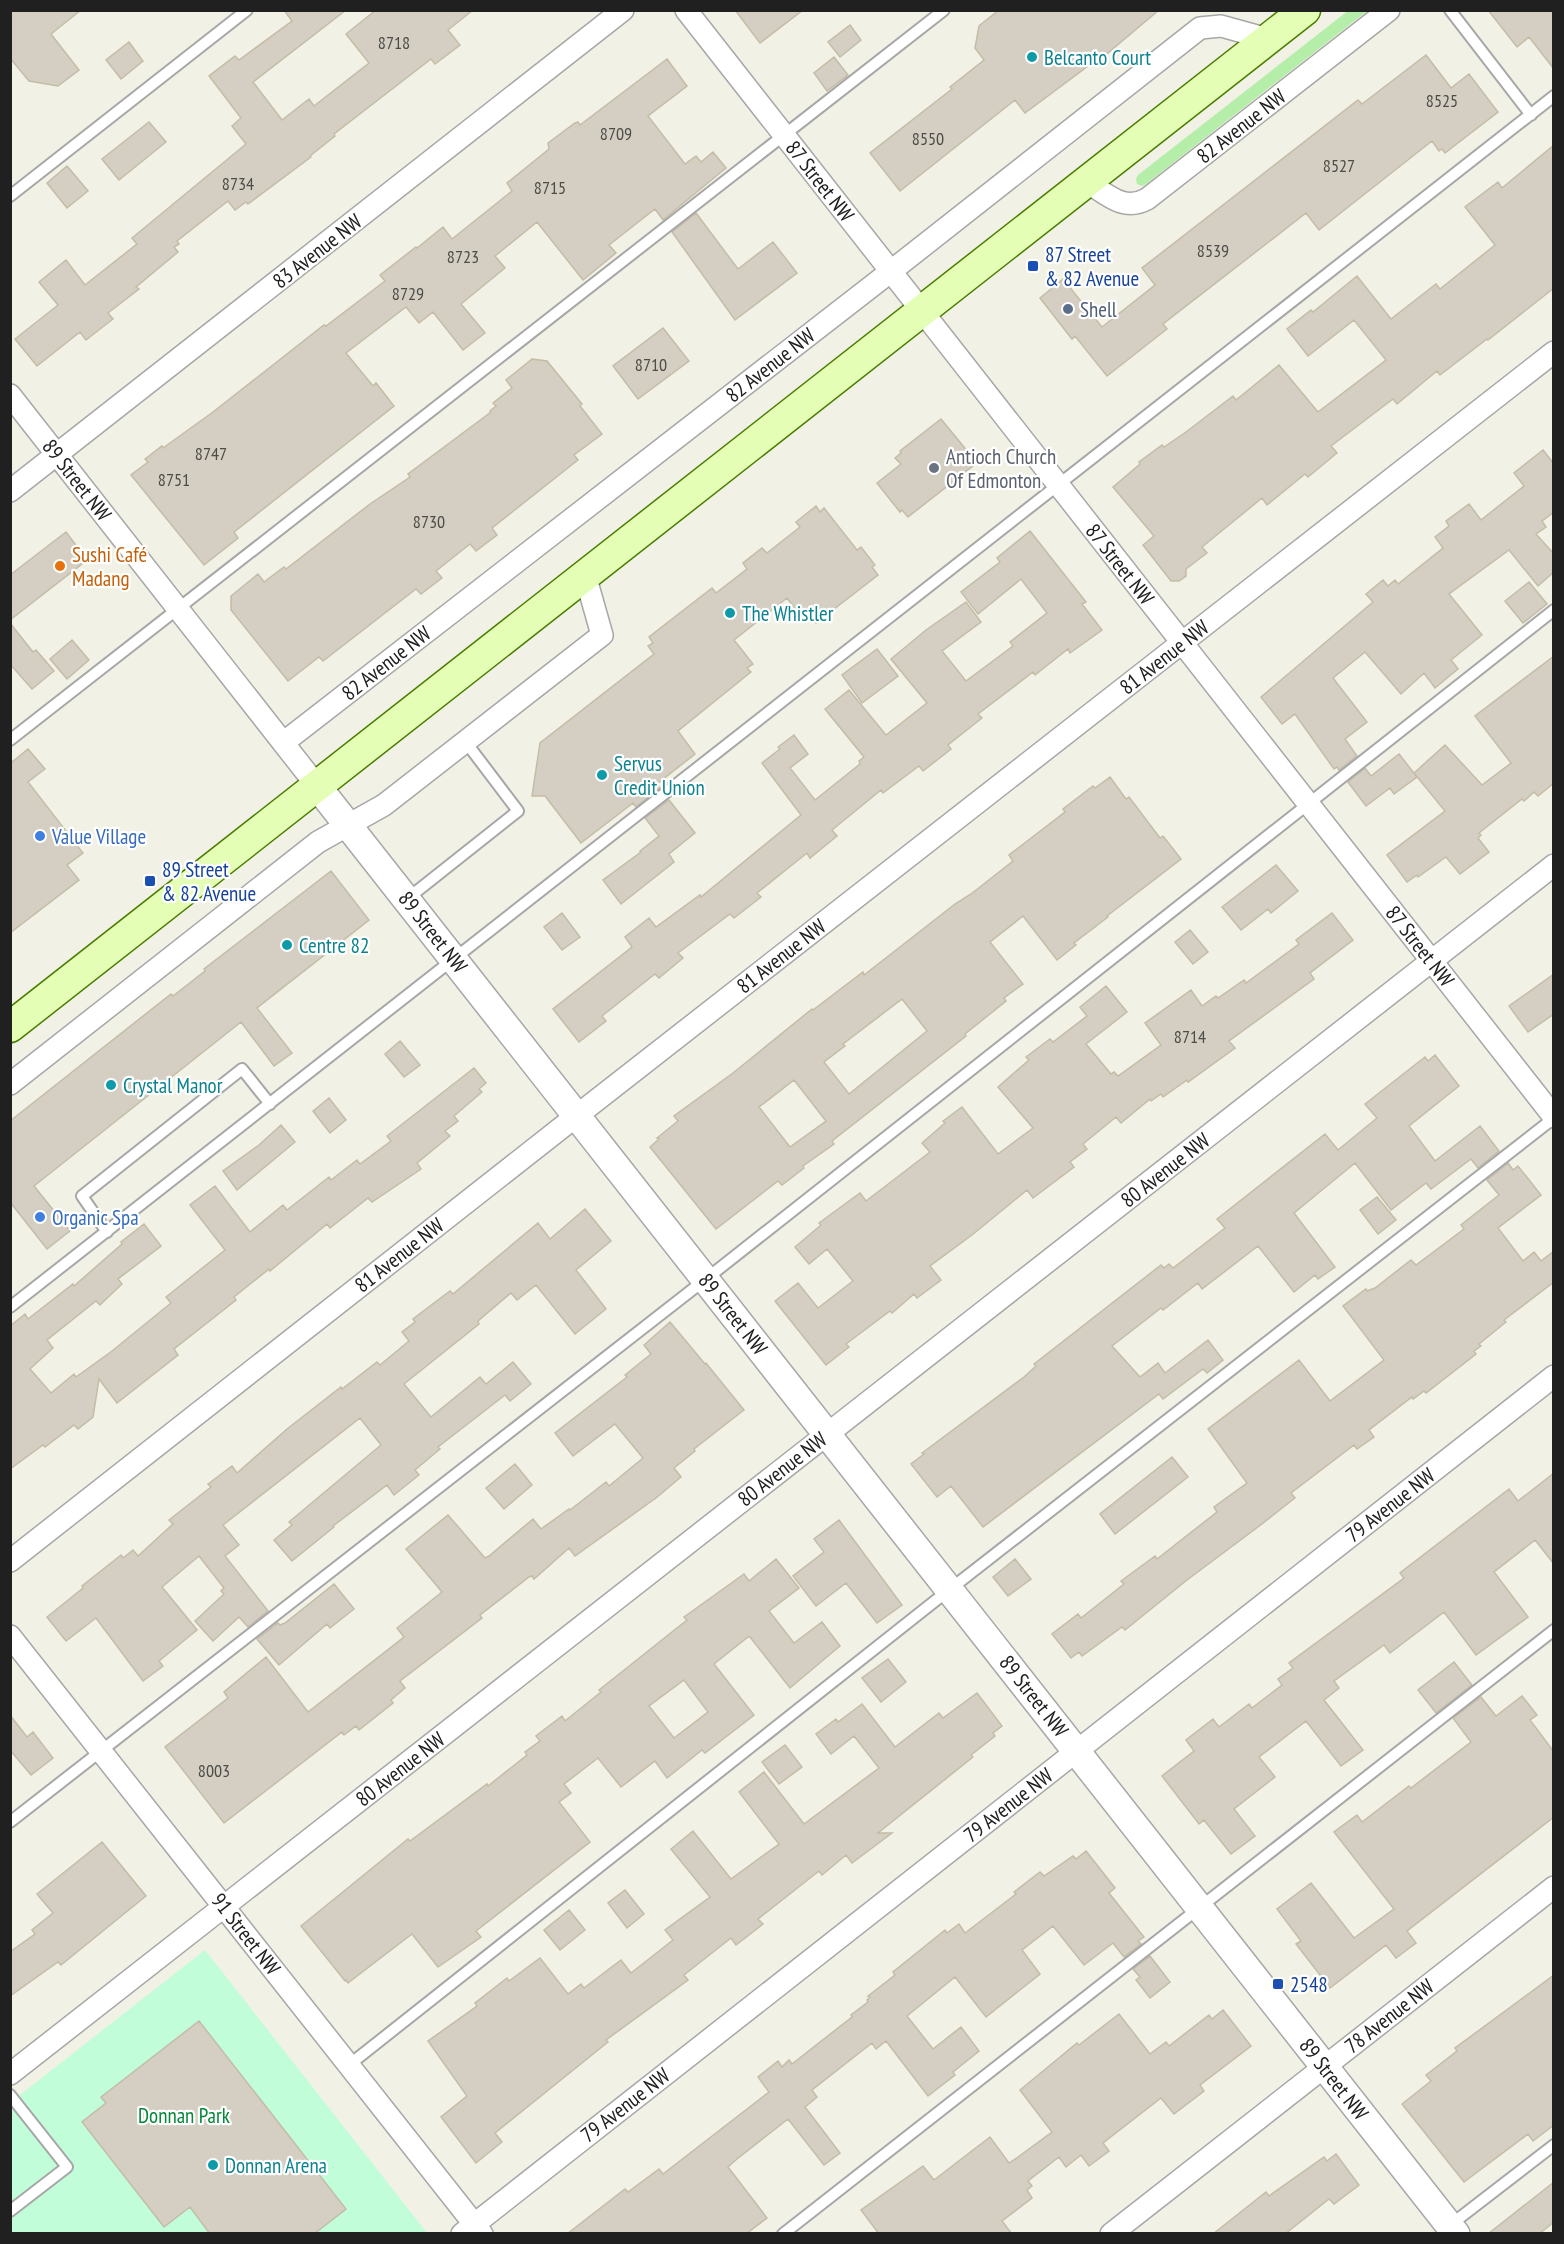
<svg xmlns="http://www.w3.org/2000/svg" width="1564" height="2244" viewBox="0 0 1564 2244" font-family="'PT Sans Narrow',sans-serif">
	<rect width="100%" height="100%" fill="#f1f1e5"/>
	<path fill="#b5eea8" d="M1349 10 1367 11 1146 184 1142 186 1137 184 1136 179 1138 175Z"/>
	<path fill="#c0fdd8" d="M205 1950 427 2233 11 2234V2102Z"/>
	<path fill="#d4cfc2" stroke="#c4bca6" stroke-width="1.5" fill-rule="evenodd" d="M10 10H81L51 34 79 70 58 86 29 81 10 58Z
		M284 10H346L253 82 282 120 309 99 314 106 369 63 346 34 376 10H473L448 30 460 45 435 64 431 59 334 134 335 136 310 156 311 157 248 204 246 202 235 210 228 201 177 241 179 244 174 247 178 252 136 287 139 289 108 313 113 319 86 340 80 332 37 366 15 339 58 305 39 282 66 260 85 285 137 244 132 238 246 144 232 126 241 118 209 76 235 56 239 60 292 21Z
		M735 10H803L760 43Z
		M999 10H1159L1096 63 1095 61 1025 113 1015 100 900 191 870 153 952 89 950 87 984 60 975 48 979 26Z
		M1488 10H1554V69L1529 37 1517 47Z
		M850 25 861 40 840 57 828 42Z
		M129 42 143 61 121 79 106 60Z
		M1426 55 1451 88 1469 74 1498 112 1445 153 1442 149 1439 151 1432 141 1319 230 1306 213 1163 324 1167 329 1107 376 1075 336 1072 339 1040 298 1063 279 1102 327 1155 285 1142 268 1358 100 1362 104Z
		M834 57 848 75 827 91 814 73Z
		M667 59 687 86 648 116 685 164 696 156 701 162 713 152 726 168 663 220 655 209 609 245 616 253 583 280 537 222 495 256 505 268 461 304 485 333 463 350 433 312 419 323 406 307 346 353 373 386 376 383 394 406 234 532 238 538 204 565 131 475 148 462 145 459 162 446 163 448 213 412 324 325 326 326 385 281 380 275 416 247 417 248 443 227 452 239 512 191 507 183 549 149 548 143 575 123 578 122 580 125Z
		M149 122 166 142 119 180 102 159Z
		M1554 145V288L1488 340 1487 339 1440 375 1437 371 1397 404 1393 399 1331 446 1337 453 1308 477 1305 474 1267 505 1262 498 1202 547 1207 553 1186 569V576L1179 581H1171L1143 545 1154 536 1113 487 1140 464 1139 462 1162 445 1164 447 1186 432 1233 396 1236 400 1279 365 1318 412 1386 360 1354 320 1308 356 1287 329 1311 310 1313 312 1357 276 1391 319 1436 284 1440 289 1495 245 1465 207 1498 182 1502 188Z
		M67 166 88 191 67 208 47 183Z
		M696 213 738 269 773 242 797 273 735 320 672 232Z
		M663 328 689 361 638 399 613 366Z
		M532 359 547 361 582 404 580 406 602 434 574 455 578 460 492 528 497 535 476 551 470 544 436 571 442 578 421 594 416 589 323 661 319 657 288 681 231 610V596L258 574 264 582 284 567 286 569 370 504 410 477 408 474 491 412 490 411 496 406 493 403 512 388 506 380Z
		M941 419 977 463 908 517 902 510 900 512 877 483 901 464 895 458 901 453 900 451Z
		M1543 450 1554 464V512L1542 521 1546 527 1536 534 1554 554V572L1538 586 1509 550 1449 594 1482 635 1451 660 1458 669 1435 688 1424 673 1401 694 1365 652 1333 678 1367 722 1345 739 1357 756 1339 770 1337 767 1334 769 1295 714 1282 724 1261 697 1373 602 1366 594 1383 580 1388 586 1395 580 1398 584 1443 548 1435 537 1449 526 1446 521 1469 504 1481 520 1524 486 1514 473Z
		M816 506 820 512 824 508 857 550 861 547 875 565 872 567 878 575 816 623 811 617 805 622 787 598 734 640 753 664 747 668 751 672 678 731 695 754 657 784 660 788 636 807 633 803 581 843 545 796H532L540 743 654 654 648 646 653 643 649 637 712 588 716 593 747 569 743 563 762 548 767 553 800 527 796 522Z
		M1030 531 1086 602 1082 604 1102 630 1070 653 1068 649 1035 675 1033 672 978 714 982 718 948 745 951 749 923 771 919 766 883 793 881 790 832 830 837 836 810 858 807 853 757 893 761 897 734 918 730 914 678 953 683 958 659 978 655 974 602 1016 606 1021 579 1042 553 1009 632 947 625 937 649 918 656 927 700 895 701 897 801 815 762 763 780 749 778 747 794 735 808 754 790 768 815 800 860 764 859 761 864 757 825 709 849 690 886 735 927 703 891 659 926 630 966 602 981 622 942 651 966 681 1013 646 1010 642 1047 613 1021 579 978 614 961 592 1000 562 997 558Z
		M66 532 87 560 10 620V575Z
		M1529 582 1547 604 1523 623 1505 601Z
		M10 623 33 652 36 650 54 671 32 689 10 664Z
		M72 640 89 660 67 679 50 659Z
		M877 649 898 676 862 703 842 675Z
		M1554 656V783L1538 796 1534 792 1524 801 1522 799 1479 833 1481 835 1478 838 1489 852 1460 874 1446 857 1418 877 1417 875 1407 882 1387 855 1445 811 1414 773 1445 745 1482 785 1511 763 1475 716Z
		M28 749 45 769 28 782 83 853 67 865 79 880 10 933V760L12 762Z
		M1399 754 1417 777 1394 794 1390 788 1366 806 1348 782 1365 768 1371 776Z
		M1110 777 1126 799 1129 797 1160 838 1163 836 1181 859 1107 916 1108 917 1074 943 1076 945 1057 960 1023 916 990 942 1023 984 1004 998 1006 1001 965 1034 966 1036 832 1141 834 1144 803 1166 804 1168 782 1185 778 1181 716 1229 650 1147 659 1139 657 1138 678 1121 674 1116 733 1073 812 1009 813 1010 863 972 864 975 955 904 971 894 1013 861 1009 855 1065 812 1063 809 1093 786 1095 788ZM902 999 927 1031 849 1094 824 1062 845 1046 843 1044ZM794 1080 826 1121 790 1147 759 1107Z
		M669 800 695 833 669 854 674 862 621 904 603 880 641 852 640 851 659 836 645 818Z
		M1276 865 1298 891 1271 913 1268 909 1241 930 1222 907Z
		M331 871 369 920 257 1008 292 1053 274 1066 241 1022 34 1186 70 1231 47 1249 10 1202V1121L171 994 173 996 205 971 204 969Z
		M562 913 580 937 562 950 544 927Z
		M1332 913 1353 940 1310 973 1314 979 1229 1041 1235 1048 1188 1082 1187 1080 1163 1097 1161 1094 1151 1101 1150 1099 1121 1123 1116 1117 1083 1144 1087 1149 1070 1162 1074 1167 1033 1198 1027 1190 972 1235 930 1266 941 1280 917 1298 914 1294 892 1313 890 1311 846 1344 849 1347 826 1365 775 1301 798 1283 818 1308 853 1281 827 1249 809 1264 795 1247 821 1225 819 1223 860 1193 866 1201 930 1152 922 1143 945 1123 943 1121 962 1107 998 1154 1033 1128 998 1087 1029 1060 1026 1057 1050 1039 1053 1042 1087 1016 1080 1007 1106 986 1127 1012 1086 1044 1111 1074 1114 1072 1118 1076 1161 1045 1145 1023 1191 990 1202 1006 1216 996 1218 998 1244 980 1246 983 1299 944 1296 940Z
		M1190 930 1208 952 1193 964 1175 942Z
		M1554 974V1014L1528 1032 1509 1006Z
		M400 1041 420 1065 404 1077 385 1054Z
		M1435 1055 1459 1086 1409 1126 1435 1161 1480 1126 1499 1151 1478 1168 1471 1159 1431 1189 1426 1183 1391 1210 1355 1163 1294 1213 1335 1267 1318 1279 1315 1275 1294 1292 1258 1246 1202 1289 1198 1283 1163 1310 1161 1308 1112 1346 1140 1377 1158 1363 1165 1373 1208 1340 1223 1360 1207 1373 1203 1369 1163 1399 1159 1394 983 1527 951 1486 937 1497 911 1464 924 1454 922 1453 1024 1377 1036 1366 1034 1364 1161 1265 1164 1268 1169 1264 1173 1268 1225 1228 1217 1219 1325 1134 1338 1150 1377 1118 1365 1104 1425 1057 1428 1061Z
		M474 1068 486 1083 479 1089 482 1092 454 1116 458 1121 445 1131 450 1136 417 1163 421 1169 372 1202 368 1198 330 1228 327 1224 270 1271 269 1269 234 1297 236 1300 174 1349 178 1355 117 1403 99 1379 93 1417 78 1429 74 1425 45 1447 43 1445 10 1469V1326L25 1314 28 1319 73 1284 74 1286 122 1244 121 1242 144 1224 161 1246 118 1279 122 1284 100 1305 96 1301 47 1340 53 1348 30 1369 51 1393 74 1374 76 1377 112 1351 171 1303 166 1297 225 1250 190 1205 215 1186 250 1232 283 1205 287 1210 329 1177 331 1180 357 1160 360 1164 391 1141 387 1136Z
		M329 1098 346 1120 330 1133 313 1111Z
		M281 1125 295 1142 237 1190 223 1171 259 1145Z
		M1508 1163 1513 1170 1518 1166 1541 1195 1498 1228 1523 1261 1534 1252 1541 1261 1554 1251V1282L1504 1320 1506 1322 1479 1344 1481 1346 1474 1351 1476 1354 1426 1393 1424 1391 1413 1399 1412 1397 1369 1430 1374 1437 1357 1449 1354 1445 1291 1493 1295 1498 1258 1527 1187 1580 1125 1630 1122 1627 1082 1656 1079 1652 1071 1658 1052 1634 1078 1614 1081 1618 1124 1584 1121 1581 1155 1556 1157 1559 1217 1512 1214 1507 1247 1483 1208 1429 1299 1360 1330 1401 1384 1360 1343 1306 1366 1289 1367 1291 1375 1288 1411 1260 1416 1265 1464 1229 1461 1225 1499 1195 1487 1180Z
		M1377 1197 1396 1220 1378 1234 1360 1210Z
		M585 1209 611 1241 576 1270 606 1309 575 1334 536 1285 517 1300 511 1293 478 1321 479 1324 404 1384 431 1417 480 1377 486 1384 513 1362 531 1384 510 1401 505 1395 438 1447 440 1449 415 1470 419 1475 394 1495 387 1485 333 1526 334 1527 292 1561 274 1540 292 1525 289 1522 381 1445 360 1418 223 1525 239 1545 225 1556 268 1611 248 1627 239 1617 213 1641 195 1621 224 1594 221 1591 224 1588 199 1556 162 1587 197 1630 159 1661 163 1666 143 1681 96 1618 66 1641 47 1617 83 1588 82 1586 121 1555 123 1558 133 1550 138 1556 173 1524 169 1520 211 1487 208 1484 232 1466 237 1473 287 1429 341 1387 342 1389 377 1362 380 1365 409 1341 402 1332 415 1322 413 1319 450 1291 453 1294 538 1223 550 1239Z
		M670 1322 705 1364 706 1363 744 1410 694 1449 695 1451 674 1468 681 1477 656 1498 575 1556 569 1548 534 1579 532 1576 529 1577 480 1615 482 1618 400 1681 405 1688 391 1700 393 1703 359 1730 356 1726 344 1735 342 1732 224 1823 165 1747 228 1698 224 1692 266 1657 308 1712 404 1637 397 1628 442 1592 406 1549 448 1515 485 1558 489 1556 533 1519 541 1529 569 1509 570 1510 606 1482 609 1486 643 1458 615 1424 573 1456 555 1433 627 1377 625 1375 651 1354 644 1345Z
		M1172 1457 1188 1477 1115 1534 1100 1514Z
		M515 1464 532 1485 504 1509 486 1488Z
		M1554 1473V1564L1535 1540 1494 1572 1528 1617 1476 1655 1444 1612 1390 1653 1384 1645 1334 1681 1339 1688 1324 1700 1363 1750 1341 1766 1306 1721 1259 1757 1275 1777 1234 1809 1255 1836 1231 1854 1204 1820 1199 1824 1162 1776 1194 1751 1186 1740 1213 1719 1219 1727 1249 1704 1252 1708 1282 1685 1278 1679 1293 1668 1289 1663 1404 1578 1400 1573 1509 1489 1518 1501Z
		M839 1520 902 1605 877 1623 846 1583 816 1606 793 1576 824 1552 814 1539Z
		M776 1559 799 1588 769 1611 794 1643 822 1622 840 1646 790 1688 750 1637H748L714 1664 754 1715 705 1753 702 1750 667 1778 655 1761 621 1787 598 1758 564 1784 571 1793 559 1802 590 1842 476 1931 481 1937 438 1967 412 1934 348 1983 346 1980 345 1981 301 1926 408 1839 410 1841 487 1784 488 1786 527 1755 525 1752 540 1741 536 1736 562 1716 565 1721 601 1692 599 1690 687 1620 684 1617 744 1574 749 1581ZM684 1680 708 1712 674 1738 649 1706Z
		M1015 1559 1031 1579 1008 1596 993 1577Z
		M334 1584 354 1609 330 1628 327 1624 279 1665 257 1639 278 1623 280 1625 285 1623Z
		M888 1659 906 1682 881 1702 862 1678Z
		M1454 1662 1472 1685 1436 1713 1418 1690Z
		M977 1693 1002 1726 993 1733 995 1736 971 1755 973 1757 878 1833H892L852 1863 846 1855 822 1875 819 1871 758 1919 763 1924 736 1945 731 1938 684 1975 688 1980 606 2040 608 2042 495 2133 502 2142 476 2163 441 2117 467 2096 428 2041 477 2006 475 2003 507 1978 509 1981 540 1958 568 1994 581 1984 584 1988 621 1960 631 1973 673 1940 665 1930 710 1897 671 1849 693 1831 731 1879 779 1844 739 1792 764 1772 804 1824 879 1768 854 1736 831 1754 816 1734 836 1719 838 1722 862 1704 895 1747 939 1713 943 1718Z
		M1522 1696 1537 1715 1530 1720 1554 1752V1817L1407 1931 1416 1943 1396 1958 1386 1945 1330 1988 1296 1944 1301 1941 1277 1909 1311 1883 1354 1938 1394 1909 1334 1832 1357 1815 1362 1822 1409 1786 1411 1788 1471 1742 1453 1718 1481 1697 1496 1716Z
		M10 1715 27 1737 33 1732 53 1758 31 1775 10 1750Z
		M785 1745 802 1767 779 1784 762 1762Z
		M102 1842 146 1896 61 1965 58 1962 10 1996V1952L35 1934 32 1930 53 1913 37 1894Z
		M1086 1851 1115 1888 1109 1893 1144 1937 1138 1941 1141 1944 1124 1957 1113 1943 1084 1965 1053 1926 1022 1950 1040 1974 986 2017 955 1977 907 2016 933 2049 961 2027 979 2051 953 2072 955 2075 928 2096 886 2041 876 2049 872 2043 812 2090 817 2097 805 2107 840 2153 824 2165 788 2119 737 2159 728 2167 767 2218 746 2234H567L625 2189 628 2192 659 2169 663 2174 769 2092 758 2077 778 2061 782 2067 789 2060 792 2064 852 2017 851 2015 868 2002 867 2000 870 1997 868 1996 895 1975 893 1972 945 1930 947 1933 959 1924 965 1933 1016 1894 1014 1892 1040 1872 1044 1876 1073 1856 1076 1859Z
		M625 1890 644 1914 627 1928 608 1903Z
		M569 1910 585 1930 560 1950 544 1930Z
		M1150 1956 1170 1982 1150 1998 1136 1980 1140 1977 1133 1969Z
		M1554 1975V2125L1533 2141 1528 2134 1464 2182 1402 2104 1431 2081 1426 2075 1457 2051 1455 2048Z
		M1223 2010 1251 2046 1200 2085 1204 2091 1174 2114 1161 2098 1103 2143 1109 2151 1089 2166 1081 2155 1066 2167 1059 2157 1028 2181 1032 2186 1027 2190 1032 2198 1002 2221 1012 2234H879L861 2210 923 2166 934 2180 990 2137 1009 2163 1018 2157 1052 2132 1020 2090 1077 2043 1079 2045 1119 2014 1150 2054 1166 2042 1169 2046 1209 2015 1212 2019Z
		M199 2021 346 2209 314 2234H210L190 2207 164 2227 82 2122 106 2103 101 2097Z
		M1336 2154 1359 2185 1334 2204 1329 2199 1285 2234H1213L1266 2192 1269 2196 1324 2157 1327 2161Z
		M1554 2182V2222L1539 2234H1488Z"/>
	<g fill="none" stroke-linecap="round" stroke-linejoin="round">
		<g stroke="#a7a7a7" stroke-width="14">
			<path id="service" d="M1450 10 1531 115
				M10 196 247 10
				M10 740 944 10
				M407 899 518 811 465 741
				M107 1232 82 1196 242 1069 270 1104
				M10 1307 1554 96
				M10 1822 706 1279 1554 610
				M349 2065 935 1601 1554 1118
				M10 2095 67 2167 10 2211
				M1449 2226 1554 2145
				M783 2234 1554 1630"/>
		</g>
		<g stroke="#a7a7a7" stroke-width="24">
			<path id="minor" d="M686 10 1554 1117
				M1087 182C1107 194 1123 212 1147 199L1389 10
				M10 395 317 786
				M10 491 623 10
				M283 743 890 272 1200 28 1221 26 1268 39
				M10 1084 318 842 384 805 602 635 585 575
				M10 1561 561 1128 1554 352
				M10 1636 482 2234
				M10 2074 1554 865
				M462 2234 1554 1376
				M1111 2234 1554 1887"/>
		</g>
		<g stroke="#a7a7a7" stroke-width="30">
			<path id="tertiary" d="M317 786 1456 2234"/>
		</g>
		<g stroke="#497d00" stroke-width="33">
			<path id="secondary" d="M10 1027 1305 10"/>
		</g>
		<use href="#service" stroke="#fff" stroke-width="10"/>
		<use href="#minor" stroke="#fff" stroke-width="21"/>
		<use href="#tertiary" stroke="#fff" stroke-width="27"/>
		<use href="#secondary" stroke="#e4feb6" stroke-width="30"/>
	</g>
	<g fill="#0f9aa8" stroke="#fff" stroke-width="2">
		<circle cx="1032" cy="57" r="6"/>
		<circle cx="730" cy="613" r="6"/>
		<circle cx="602" cy="775" r="6"/>
		<circle cx="287" cy="945" r="6"/>
		<circle cx="111" cy="1085" r="6"/>
		<circle cx="213" cy="2165" r="6"/>
	</g>
	<g fill="#1a4fb4" stroke="#fff" stroke-width="2">
		<rect x="1027" y="260" width="12" height="12" rx="3"/>
		<rect x="144" y="875" width="12" height="12" rx="3"/>
		<rect x="1272" y="1978" width="12" height="12" rx="3"/>
	</g>
	<circle fill="#5c6f8a" stroke="#fff" stroke-width="2" cx="1068" cy="309" r="6"/>
	<circle fill="#6b7280" stroke="#fff" stroke-width="2" cx="934" cy="468" r="6"/>
	<circle fill="#e8710a" stroke="#fff" stroke-width="2" cx="60" cy="566" r="6"/>
	<g fill="#3f7fe0" stroke="#fff" stroke-width="2">
		<circle cx="40" cy="836" r="6"/>
		<circle cx="40" cy="1217" r="6"/>
	</g>
	<g text-anchor="middle" dominant-baseline="central" stroke-width="4.5" stroke-linejoin="round" paint-order="stroke">
		<g font-size="18" fill="#4d4c48">
			<text x="394" y="42">8718</text>
			<text x="1442" y="100">8525</text>
			<text x="616" y="133">8709</text>
			<text x="928" y="138">8550</text>
			<text x="1339" y="165">8527</text>
			<text x="238" y="183">8734</text>
			<text x="550" y="187">8715</text>
			<text x="1213" y="250">8539</text>
			<text x="463" y="256">8723</text>
			<text x="408" y="293">8729</text>
			<text x="651" y="364">8710</text>
			<text x="211" y="453">8747</text>
			<text x="174" y="479">8751</text>
			<text x="429" y="521">8730</text>
			<text x="1190" y="1036">8714</text>
			<text x="214" y="1770">8003</text>
		</g>
		<g font-size="21" fill="#0d838f" stroke="#fff" text-anchor="start">
			<text x="1044" y="57">Belcanto Court</text>
			<text x="742" y="613">The Whistler</text>
			<text x="614" y="763">Servus<tspan x="614" dy="24">Credit Union</tspan></text>
			<text x="299" y="945">Centre 82</text>
			<text x="123" y="1085">Crystal Manor</text>
			<text x="225" y="2165">Donnan Arena</text>
		</g>
		<g font-size="21" fill="#202020" stroke="#fff">
			<text transform="translate(1241 126) rotate(-38)">82 Avenue NW</text>
			<text transform="translate(820 181) rotate(52)">87 Street NW</text>
			<text transform="translate(317 251) rotate(-38)">83 Avenue NW</text>
			<text transform="translate(770 365) rotate(-38)">82 Avenue NW</text>
			<text transform="translate(77 480) rotate(52)">89 Street NW</text>
			<text transform="translate(1120 564) rotate(52)">87 Street NW</text>
			<text transform="translate(1164 657) rotate(-38)">81 Avenue NW</text>
			<text transform="translate(386 663) rotate(-38)">82 Avenue NW</text>
			<text transform="translate(433 932) rotate(52)">89 Street NW</text>
			<text transform="translate(1420 946) rotate(52)">87 Street NW</text>
			<text transform="translate(781 956) rotate(-38)">81 Avenue NW</text>
			<text transform="translate(1165 1170) rotate(-38)">80 Avenue NW</text>
			<text transform="translate(399 1255) rotate(-38)">81 Avenue NW</text>
			<text transform="translate(733 1314) rotate(52)">89 Street NW</text>
			<text transform="translate(782 1469) rotate(-38)">80 Avenue NW</text>
			<text transform="translate(1390 1505) rotate(-38)">79 Avenue NW</text>
			<text transform="translate(1034 1696) rotate(52)">89 Street NW</text>
			<text transform="translate(400 1769) rotate(-38)">80 Avenue NW</text>
			<text transform="translate(1008 1805) rotate(-38)">79 Avenue NW</text>
			<text transform="translate(246 1934) rotate(52)">91 Street NW</text>
			<text transform="translate(1389 2016) rotate(-38)">78 Avenue NW</text>
			<text transform="translate(1334 2079) rotate(52)">89 Street NW</text>
			<text transform="translate(625 2105) rotate(-38)">79 Avenue NW</text>
		</g>
		<g font-size="21" fill="#164399" stroke="#fff" text-anchor="start">
			<text x="1045" y="254">87 Street<tspan x="1045" dy="24">&amp; 82 Avenue</tspan></text>
			<text x="162" y="869">89 Street<tspan x="162" dy="24">&amp; 82 Avenue</tspan></text>
			<text x="1290" y="1984">2548</text>
		</g>
		<g font-size="21" fill="#4e5e75" stroke="#fff" text-anchor="start">
			<text x="1080" y="309">Shell</text>
		</g>
		<g font-size="21" fill="#5b616d" stroke="#fff" text-anchor="start">
			<text x="946" y="456">Antioch Church<tspan x="946" dy="24">Of Edmonton</tspan></text>
		</g>
		<g font-size="21" fill="#c56008" stroke="#fff" text-anchor="start">
			<text x="72" y="554">Sushi Café<tspan x="72" dy="24">Madang</tspan></text>
		</g>
		<g font-size="21" fill="#366cbe" stroke="#fff" text-anchor="start">
			<text x="52" y="836">Value Village</text>
			<text x="52" y="1217">Organic Spa</text>
		</g>
		<g font-size="21" fill="#048737" stroke="#fff">
			<text x="184" y="2115">Donnan Park</text>
		</g>
	</g>
	<rect width="1564" height="2244" fill="none" stroke="#202020" stroke-width="24"/>
</svg>
